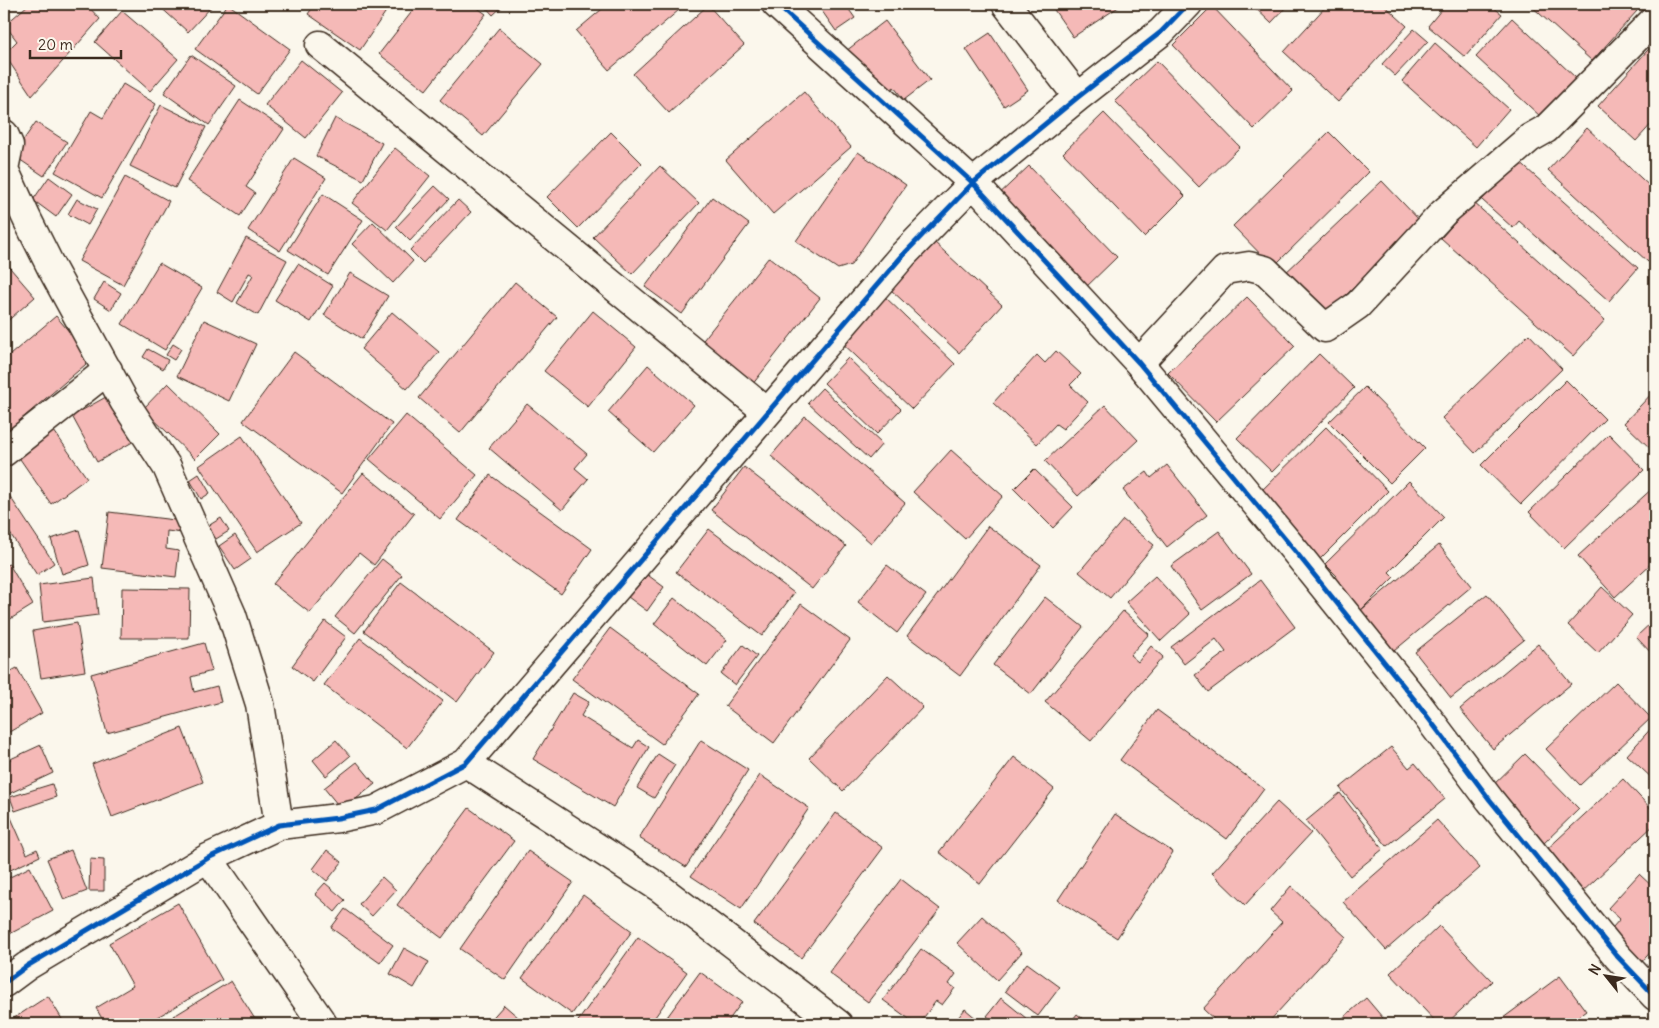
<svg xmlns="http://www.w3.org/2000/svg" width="1659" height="1028" viewBox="0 0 1659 1028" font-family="Delius,sans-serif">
	<rect width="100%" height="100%" fill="#fbf7ec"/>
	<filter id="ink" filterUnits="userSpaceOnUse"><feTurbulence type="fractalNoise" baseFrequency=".02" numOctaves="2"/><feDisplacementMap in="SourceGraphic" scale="10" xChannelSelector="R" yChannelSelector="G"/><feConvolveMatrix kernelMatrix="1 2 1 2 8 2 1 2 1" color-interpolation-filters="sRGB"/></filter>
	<g filter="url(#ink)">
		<path fill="#f5b9b7" stroke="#3b2a1e" d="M29 4H86L100 19 32 96 4 54 17 41 5 25Z
			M157 4H214L188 32Z
			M228 4 290 49 257 94 195 49Z
			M315 4H391L360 50 308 14Z
			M418 4H472L486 14 426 90 379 54Z
			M483 4H505L493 15Z
			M608 4H686L609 70 576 31Z
			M817 4H845L855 18 836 31Z
			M1050 4H1123L1073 37Z
			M1251 4H1289L1271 23Z
			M1328 4H1383L1407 26 1338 102 1284 52Z
			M1446 4H1489L1502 14 1465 57 1428 26Z
			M1529 4H1629L1637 11 1592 61Z
			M708 5 744 45 669 113 633 74Z
			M1212 6 1293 91 1254 129 1173 45Z
			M122 11 178 59 150 91 95 42Z
			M1512 18 1576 78 1541 117 1476 57Z
			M885 21 930 80 904 100 894 87 882 97 846 51Z
			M499 28 543 64 483 136 440 100Z
			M1414 29 1428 41 1395 76 1382 64Z
			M990 33 1028 90 1004 106 966 49Z
			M1655 42V120L1636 141 1598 106Z
			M1435 43 1509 109 1476 147 1402 81Z
			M191 55 236 86 209 125 164 93Z
			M301 60 342 93 306 138 265 105Z
			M1157 61 1240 147 1199 187 1115 101Z
			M123 84 156 104 102 198 55 172 91 111 103 118Z
			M804 92 851 147 773 214 726 160Z
			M240 100 284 129 246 187 255 193 240 216 187 181Z
			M161 105 206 127 175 188 130 166Z
			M1104 113 1185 196 1144 237 1063 153Z
			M335 118 382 143 363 180 316 156Z
			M36 122 67 142 44 176 13 155Z
			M1587 128 1655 191V254L1648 262 1548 170Z
			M611 132 642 163 578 228 547 197Z
			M1329 132 1369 172 1273 267 1233 226Z
			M395 148 430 176 387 230 352 203Z
			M858 152 906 185 851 265 838 269 796 241Z
			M294 158 326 178 280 251 248 230Z
			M1517 160 1638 268 1609 301 1519 221 1513 228 1482 200Z
			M660 166 699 203 632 274 593 237Z
			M1029 166 1117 257 1082 291 994 199Z
			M49 177 72 194 56 217 33 200Z
			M125 177 169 201 123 285 79 261Z
			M1382 181 1422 223 1322 318 1282 276Z
			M435 186 449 199 410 241 396 227Z
			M323 194 363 220 328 275 288 250Z
			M712 197 749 224 682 314 645 287Z
			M77 199 97 209 88 225 68 214Z
			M458 200 471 212 423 263 410 250Z
			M1473 202 1605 320 1573 356 1441 238Z
			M373 222 413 261 393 283 352 244Z
			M246 238 287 260 258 315 237 303 253 275 249 273 233 302 217 292Z
			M933 241 1002 305 959 353 890 289Z
			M769 257 820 298 752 385 700 344Z
			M4 261 35 297 4 324Z
			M159 263 202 288 165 350 122 324Z
			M298 264 333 286 311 322 275 300Z
			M350 273 388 296 362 339 324 315Z
			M104 282 121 293 111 310 94 299Z
			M515 282 557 317 460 433 419 398Z
			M882 294 955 364 912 409 839 340Z
			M1247 297 1295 346 1216 422 1168 373Z
			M593 311 636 347 588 407 544 371Z
			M392 312 439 352 407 389 361 349Z
			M56 316 92 359 4 434V360Z
			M204 320 256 344 229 401 177 376Z
			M1529 334 1562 369 1475 453 1442 418Z
			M173 344 181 349 174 360 166 355Z
			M148 349 168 360 163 369 143 357Z
			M1056 351 1081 374 1070 385 1088 402 1063 429 1056 424 1037 444 993 403 1037 355 1045 363Z
			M294 352 392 424 342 493 243 421Z
			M1319 354 1354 388 1272 472 1237 438Z
			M848 358 901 409 877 434 824 383Z
			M648 365 694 405 653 452 608 412Z
			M1566 380 1605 419 1521 504 1481 465Z
			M168 383 220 434 195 459 143 409Z
			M1365 387 1425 448 1390 483 1329 422Z
			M822 388 882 444 869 459 808 403Z
			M1655 390V453L1624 423Z
			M113 393 138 439 97 462 72 416Z
			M527 404 587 454 575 468 588 479 562 510 489 448Z
			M1105 405 1138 440 1078 496 1045 461Z
			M406 415 477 475 440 519 369 459Z
			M805 416 905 503 871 543 771 456Z
			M1326 427 1388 491 1319 560 1256 496Z
			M54 431 87 478 51 504 18 456Z
			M1609 434 1644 470 1564 548 1529 512Z
			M242 436 301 523 257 552 199 466Z
			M951 450 1003 496 965 539 913 492Z
			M1167 465 1207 515 1167 547 1123 490 1147 472 1151 478Z
			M744 467 846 546 812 589 711 510Z
			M1034 469 1073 507 1053 528 1014 489Z
			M363 473 414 514 374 565 359 553 310 613 273 584Z
			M199 474 210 493 201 499 190 480Z
			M490 475 592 549 561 594 458 520Z
			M1409 481 1444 517 1389 572 1394 577 1357 614 1328 586 1337 576 1325 564Z
			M1655 486V560L1615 597 1578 556Z
			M7 492 54 563 37 575 4 524V494Z
			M109 512 183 521 182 533 167 531 166 549 179 551 176 577 102 568Z
			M221 518 229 531 216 539 208 526Z
			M1123 520 1154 545 1110 598 1079 572Z
			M988 526 1041 565 960 676 907 636Z
			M709 529 794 593 762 636 676 572Z
			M79 530 89 565 62 574 51 539Z
			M1219 531 1251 574 1202 610 1171 566Z
			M235 535 251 559 235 570 219 546Z
			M1439 545 1472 586 1394 651 1360 611Z
			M382 559 402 575 355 633 335 617Z
			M9 564 33 605 4 623V566Z
			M887 565 926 595 897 633 858 602Z
			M645 573 664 587 647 611 628 597Z
			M1155 576 1190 614 1161 641 1126 602Z
			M94 578 98 615 43 622 39 585Z
			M1260 580 1295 627 1208 692 1195 675 1226 652 1216 639 1184 664 1171 647Z
			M401 582 494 652 457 702 364 631Z
			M1602 587 1632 615 1598 653 1568 625Z
			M122 588 190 589 189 638H121Z
			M1487 594 1524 640 1451 698 1415 652Z
			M1045 597 1083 627 1031 694 993 665Z
			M674 598 727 640 707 666 654 624Z
			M801 604 850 640 774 743 725 706Z
			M1123 611 1149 634 1130 655 1138 662 1151 646 1163 657 1091 741 1045 702Z
			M1655 619V657L1636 637Z
			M325 621 346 637 313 682 292 666Z
			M77 623 85 671 41 678 33 631Z
			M610 628 699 694 662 744 572 679Z
			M360 638 443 701 407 748 324 685Z
			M204 643 212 671 191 677 194 692 217 686 221 702 107 733 91 674Z
			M1538 644 1571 684 1493 749 1460 709Z
			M743 645 757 656 735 685 721 674Z
			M17 668 42 713 4 735V675Z
			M888 675 923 707 843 791 809 758Z
			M1616 682 1651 718 1580 785 1546 749Z
			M573 693 589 702 581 716 633 748 638 740 649 747 613 807 533 759Z
			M1157 710 1264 789 1227 839 1120 760Z
			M1655 724V781L1627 755Z
			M182 728 203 782 112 817 92 764Z
			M336 740 350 756 326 776 313 760Z
			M701 740 748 770 686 867 639 838Z
			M41 745 53 773 6 795 4 790V762Z
			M1391 747 1409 768 1415 763 1445 799 1387 846 1340 788Z
			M658 754 675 765 654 798 637 788Z
			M1525 754 1579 809 1541 846 1487 791Z
			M1014 757 1054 789 980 884 939 852Z
			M357 762 375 784 342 810 324 788Z
			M760 775 809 808 741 909 691 876Z
			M1623 779 1655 813V824L1581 893 1544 852Z
			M52 784 56 797 15 811 10 797Z
			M1340 793 1383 849 1350 876 1306 821Z
			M1277 802 1311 833 1245 905 1212 873Z
			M469 808 514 841 442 938 397 905Z
			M9 813 27 854 37 849 40 856 4 873V815Z
			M836 813 883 848 801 958 754 924Z
			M1115 814 1173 852 1117 938 1058 900Z
			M1437 820 1480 868 1386 950 1343 902Z
			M71 850 87 891 64 900 47 859Z
			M327 850 342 862 327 881 313 869Z
			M528 851 573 882 505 980 460 949Z
			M90 859 104 860V891H89Z
			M30 867 53 911 4 937V880Z
			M1639 874 1655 889V947L1638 966 1605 936 1620 919 1608 908Z
			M382 877 396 890 372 916 359 904Z
			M901 879 940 909 868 1002 829 973Z
			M325 883 345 900 335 912 315 894Z
			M1291 886 1346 937 1267 1024H1219L1203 1009 1282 922 1270 911Z
			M583 895 632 931 572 1014 522 978Z
			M178 903 222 980 145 1024H105L96 1008 133 986 109 943Z
			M345 909 393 945 380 963 331 928Z
			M982 916 1022 952 997 980 957 943Z
			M1439 926 1492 981 1446 1024H1438L1390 973Z
			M638 937 687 972 650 1024H576Z
			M404 948 429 962 414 988 390 974Z
			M921 949 956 974 949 984 955 988 942 1005 936 1001 919 1024H916L883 1000Z
			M1027 963 1060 987 1038 1016 1005 991Z
			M700 972 742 1002 726 1024H662Z
			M1560 976 1586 1011 1568 1024H1495Z
			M231 981 258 1024H161Z
			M48 996 65 1024H5Z
			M1001 998 1032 1023 1030 1024H996L987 1016Z
			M1366 998 1388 1024H1336Z
			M504 1005 526 1024H487Z
			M965 1009 983 1024H953Z
			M1077 1014 1089 1024H1069Z"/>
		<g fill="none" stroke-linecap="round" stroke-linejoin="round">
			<g stroke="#3b2a1e" stroke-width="31">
				<path id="minor" d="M776 4 973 183 1139 363 1295 551 1414 699 1490 800 1617 956 1655 996
					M1006 4 1078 97
					M320 45 767 412
					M4 134 9 145 4 169 27 219 52 269 124 401 167 467 232 615 260 704 279 825
					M1139 363 1225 270 1249 266 1265 270 1325 328 1358 305 1443 213 1530 138 1546 129 1655 19
					M4 452 108 370
					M466 763 660 888 838 1024
					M208 858 323 1024
					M4 983 27 966 208 858 279 825 338 818 376 810 466 763 903 255 973 183 1078 97 1161 32 1188 4"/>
			</g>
			<use href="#minor" stroke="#fbf7ec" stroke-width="28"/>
			<g stroke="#fbf7ec" stroke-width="8">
				<path id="cycleway" d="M776 4 973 183 1139 363 1295 551 1414 699 1490 800 1617 956 1655 996
					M4 983 27 966 208 858 279 825 338 818 376 810 466 763 903 255 973 183 1078 97 1161 32 1188 4"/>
			</g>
			<use href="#cycleway" stroke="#0057b8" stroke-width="5"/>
		</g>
	</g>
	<rect width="1659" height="1028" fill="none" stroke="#fbf7ec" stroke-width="20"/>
	<rect x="10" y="10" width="1639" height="1008" fill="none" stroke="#3b2a1e" stroke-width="2" filter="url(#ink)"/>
	<g transform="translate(1606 976) rotate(300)" stroke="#fbf7ec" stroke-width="4" paint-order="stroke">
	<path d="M0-4L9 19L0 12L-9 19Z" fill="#3b2a1e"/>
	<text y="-8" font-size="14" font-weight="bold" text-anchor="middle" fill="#3b2a1e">N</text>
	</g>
	<path d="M30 50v8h91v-8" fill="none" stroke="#3b2a1e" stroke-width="2.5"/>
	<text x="38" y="50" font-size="15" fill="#3b2a1e" stroke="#fbf7ec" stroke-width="4" paint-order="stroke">20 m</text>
</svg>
